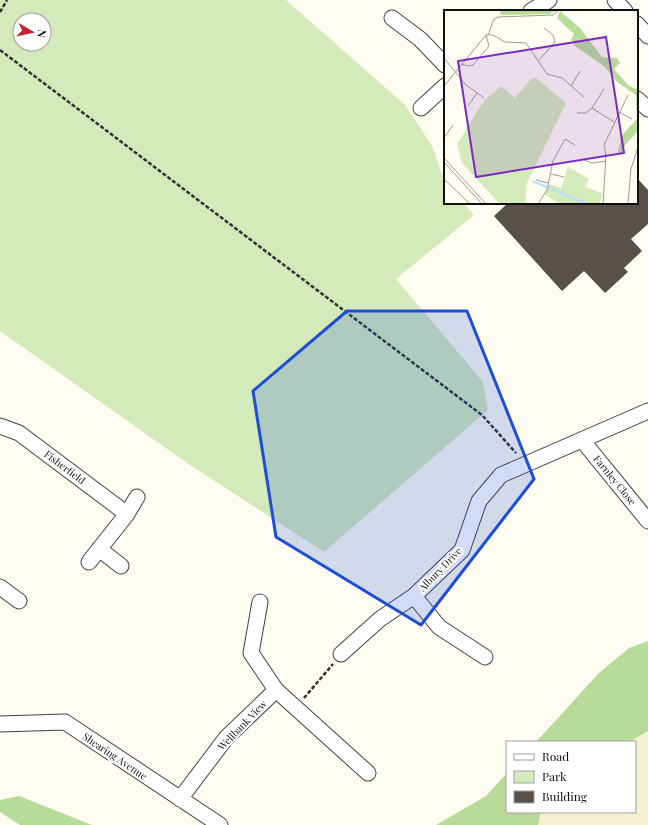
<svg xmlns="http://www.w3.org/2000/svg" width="648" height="825" viewBox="0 0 648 825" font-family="'Playfair Display',serif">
	<rect width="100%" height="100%" fill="#fffcf1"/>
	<path fill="#f5f1d1" d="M648 731V825H538L541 812H635V742H629Z"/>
	<path fill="#d4eaba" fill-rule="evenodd" d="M0 0H286L405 105 432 146 445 183V203H463L474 215 396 279 483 382 488 410 324 552 187 463 0 331ZM20 20H44V44H20Z"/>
	<path fill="#b9db99" d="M648 641V731L629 742H536L599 673 629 648Z
		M507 773V812H541L538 825H436L486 796Z
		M19 796 92 825H20L0 812V800Z"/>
	<path fill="#58504b" d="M637 178 648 190V224L631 239 642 251 624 268 628 272 605 293 584 271 562 291 494 216 508 203H637Z"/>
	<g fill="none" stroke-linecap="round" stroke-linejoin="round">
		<g stroke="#424242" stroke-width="17">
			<path id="minor" d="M615 0 625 11
				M531 11 549 0
				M392 18 420 39 445 65
				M637 24 648 36
				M637 99 648 109
				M421 108 445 86
				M0 426 19 433 127 514 89 562
				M582 440 648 521
				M127 514 137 497
				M99 549 121 566
				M0 587 19 601
				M414 596 439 627 485 657
				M260 602 251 653 276 690
				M341 654 380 619 414 596 462 550 479 501 501 475 648 411
				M0 724 65 722 220 825
				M180 799 226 738 276 690 368 773"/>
		</g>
		<path stroke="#313131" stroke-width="2.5" stroke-dasharray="4 2" stroke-linecap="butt" d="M0 12 7 0
			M0 50 482 415 516 453
			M304 698 333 664"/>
		<use href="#minor" stroke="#fff" stroke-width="15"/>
	</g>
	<path fill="#1d4ed8" fill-opacity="0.2" stroke="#1d4ed8" stroke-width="3" stroke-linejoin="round" d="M347 311H467L534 479 421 625 276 537 253 391Z"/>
	<g text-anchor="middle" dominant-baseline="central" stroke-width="4" stroke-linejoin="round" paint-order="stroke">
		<g font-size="10" fill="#0f0f0f" stroke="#fff">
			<text transform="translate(65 467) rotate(37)">Fisherfield</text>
			<text transform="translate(615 480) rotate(51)">Farnley Close</text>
			<text transform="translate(440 569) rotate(-46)">Albury Drive</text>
			<text transform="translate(242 725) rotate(-46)">Wellbank View</text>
			<text transform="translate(115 756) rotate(34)">Shearing Avenue</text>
		</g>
	</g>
	<g transform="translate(444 10)">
		<rect width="194" height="194" fill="#fffcf1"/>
		<path d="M92 68 122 93 83 173 81 194H56L18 153 13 134 40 91 57 76 71 88 87 69ZM124 157 145 169 141 177 158 183 156 194H116L100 184 105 174 117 178Z" fill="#d4eaba"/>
		<path d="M57 0H114L105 4 59 5 56 4ZM116 1 136 18 158 47 173 48 176 53 170 59 184 75 194 80V121L182 134 176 146 174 141 178 125 193 109 192 85 173 72 161 57 131 36 127 30 130 24 113 8Z" fill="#b9db99"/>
		<path fill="none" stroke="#b5e0f7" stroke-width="2" d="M88 171 144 194"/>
		<path fill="none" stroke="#9f9d97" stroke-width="1" d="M42 25H49L61 32 82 33 103 64 118 68 140 87M44 25 50 9 54 7 109 5 115 0M0 48 21 74 40 88M95 50 111 32 109 25 100 18M17 54 25 56 29 55 45 36 42 25M0 76 42 25M127 76 136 61M160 79 148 98 170 112M24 96 33 83M175 102 188 109M133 103H142L148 98M0 128 9 115M0 148 42 194M138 149 148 153 162 151M0 152 38 194M107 164 120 167M0 169 26 194M92 170 104 173M94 194 103 180 109 151 121 129 131 135M159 194 162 145 160 135 184 85M184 194 187 159 194 137"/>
		<path fill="#7b2cbf" fill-opacity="0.15" stroke="#7b2cbf" stroke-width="2" d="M162 27 180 143 32 167 14 51Z"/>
		<rect width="194" height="194" fill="none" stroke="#0f0f0f" stroke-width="2"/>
	</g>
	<rect x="506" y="741" width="130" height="72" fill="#ffffff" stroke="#9f9f9f"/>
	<rect x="514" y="754" width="20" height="6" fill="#ffffff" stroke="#9f9f9f"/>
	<text x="542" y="761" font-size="12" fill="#0f0f0f">Road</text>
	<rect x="514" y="771" width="20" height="12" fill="#d4eaba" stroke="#9f9f9f"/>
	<text x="542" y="781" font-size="12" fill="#0f0f0f">Park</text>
	<rect x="514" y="791" width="20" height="12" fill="#58504b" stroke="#9f9f9f"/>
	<text x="542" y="801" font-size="12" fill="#0f0f0f">Building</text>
	<g transform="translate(32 32) rotate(99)"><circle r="19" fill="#ffffff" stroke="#9f9f9f"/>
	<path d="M0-3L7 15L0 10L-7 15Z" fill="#c12531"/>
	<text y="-6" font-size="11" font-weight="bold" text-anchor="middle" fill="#0f0f0f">N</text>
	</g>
</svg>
